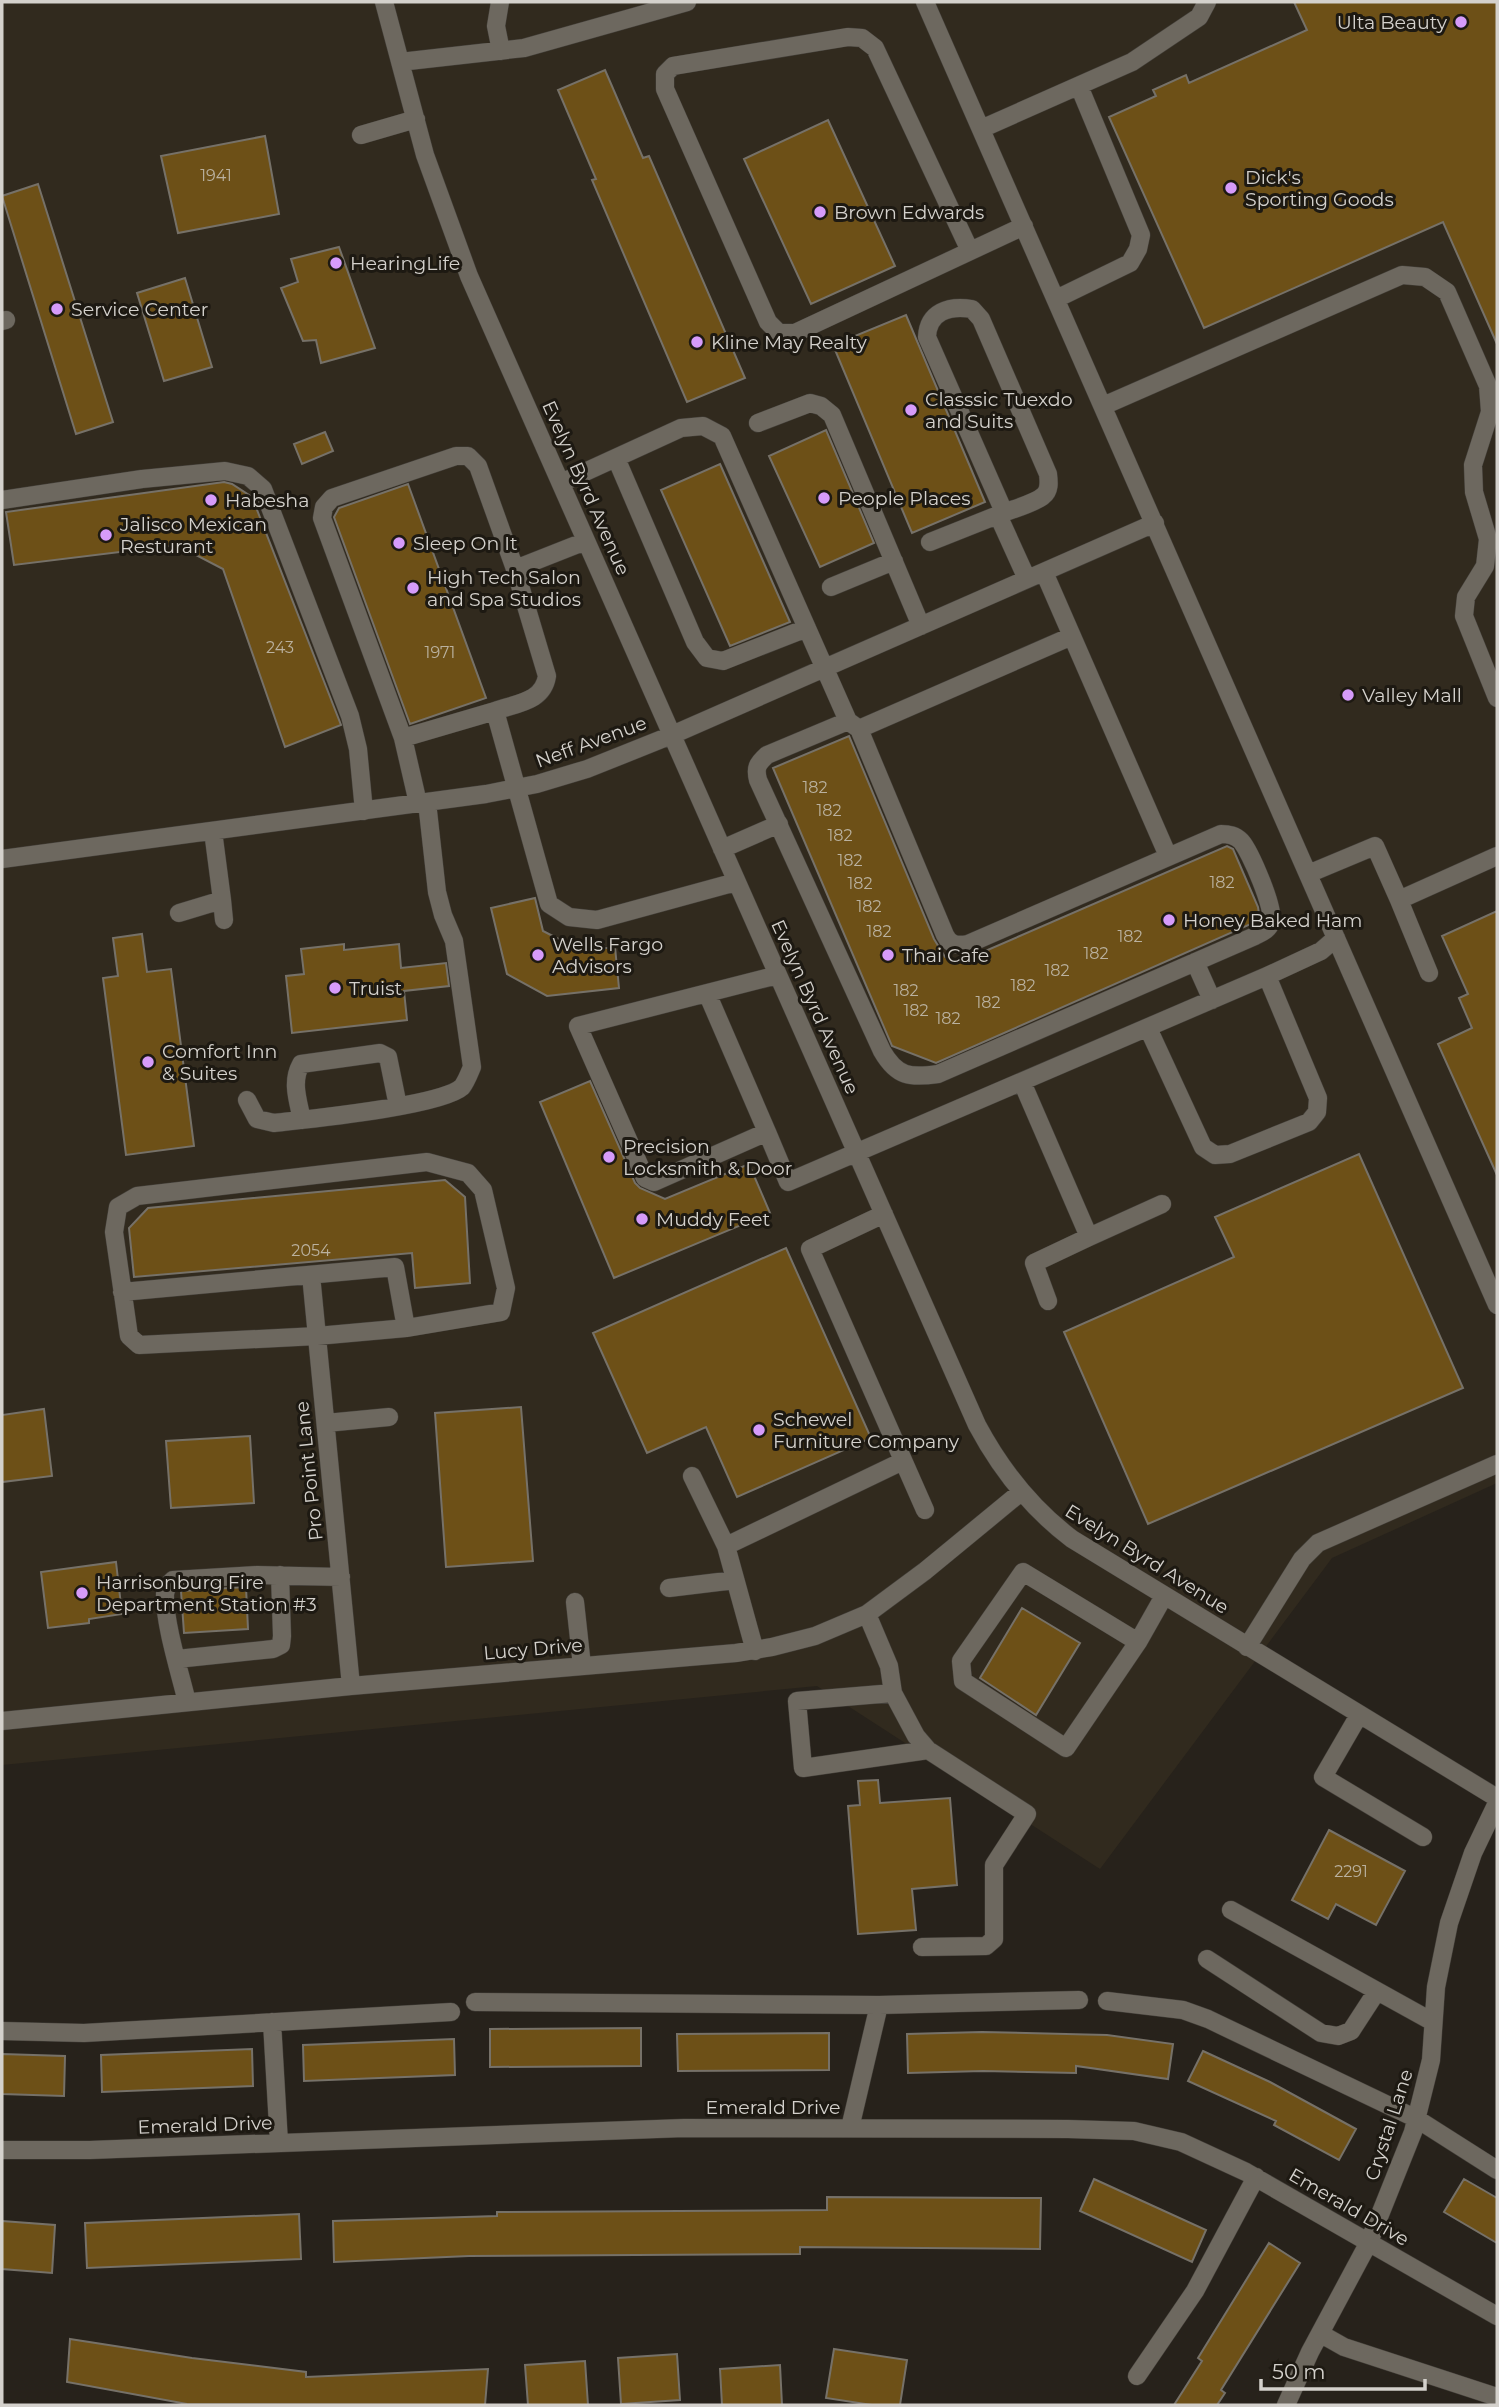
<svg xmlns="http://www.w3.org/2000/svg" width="1499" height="2407" viewBox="0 0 1499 2407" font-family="Montserrat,sans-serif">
	<rect width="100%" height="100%" fill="#27221b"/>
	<path fill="#312a1e" d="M2 2H1497V1483L1332 1558 1100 1869 817 1686 2 1765Z"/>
	<path fill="#6d5017" stroke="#767168" stroke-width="2" d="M1294 2H1497V344L1443 222 1204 328 1109 117 1156 96 1153 90 1186 75 1189 83 1307 30Z
		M605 70 643 158 649 156 745 378 687 402 592 180 596 179 558 90Z
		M828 120 895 266 811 304 744 159Z
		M265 136 279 214 178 233 161 156Z
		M38 184 113 422 76 434 2 196Z
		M339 247 375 348 321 363 316 340 303 341 281 288 298 282 291 259Z
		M185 278 212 367 164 381 137 293Z
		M906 315 985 502 912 533 833 345Z
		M826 430 874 543 820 567 769 456Z
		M325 432 333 451 302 464 294 444Z
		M720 464 790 622 730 646 661 490Z
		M224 482 232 484 252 497 341 725 285 747 223 569 177 545 14 565 6 512Z
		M408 484 486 698 410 724 334 517 339 508Z
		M849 736 934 939 945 957 960 962 1227 846 1233 849 1258 907 1260 920 936 1063 892 1046 773 768Z
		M535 898 543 931 582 951 615 947 619 988 547 996 507 974 491 908Z
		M1497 911V1175L1438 1044 1472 1028 1459 998 1468 994 1442 936Z
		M142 934 147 972 171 969 194 1146 126 1155 103 978 118 976 113 938Z
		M344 944V950L399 944 401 968 446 963 449 986 404 991 407 1020 292 1033 286 976 304 974 301 949Z
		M590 1081 635 1183 640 1188 665 1199 749 1164 770 1213 614 1278 540 1102Z
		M1359 1154 1463 1388 1148 1524 1064 1332 1234 1257 1215 1217Z
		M445 1180 465 1197 470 1283 415 1288 412 1253 134 1277 129 1228 148 1208Z
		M786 1248 871 1438 737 1497 706 1427 647 1453 593 1333Z
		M521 1407 533 1561 446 1567 435 1413Z
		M44 1409 52 1476 2 1482V1415Z
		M250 1436 254 1503 171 1508 166 1441Z
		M116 1562 122 1614 89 1619V1623L48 1628 41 1572Z
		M246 1587 248 1629 184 1633 181 1591Z
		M1022 1608 1080 1643 1036 1715 980 1678Z
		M878 1780 880 1803 950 1798 957 1885 912 1889 916 1930 858 1934 848 1806 860 1805 858 1781Z
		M1329 1830 1405 1871 1376 1925 1336 1904 1328 1919 1292 1900Z
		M641 2028V2066L490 2067V2029Z
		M982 2032 1107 2035 1173 2044 1168 2079 1076 2066V2073L983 2071 908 2073 907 2034Z
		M829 2033V2070L678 2071 677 2034Z
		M454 2039 455 2075 304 2081 303 2045Z
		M252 2049 253 2086 102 2092 101 2055Z
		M1203 2051 1270 2082 1356 2129 1339 2160 1274 2125 1276 2121 1188 2081Z
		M2 2054 65 2056 64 2096 2 2094Z
		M1094 2179 1206 2230 1192 2262 1080 2211Z
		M1464 2179 1497 2198V2243L1444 2212Z
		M827 2197 1041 2198 1040 2249 800 2247V2254L469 2256 334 2262 333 2221 497 2216V2212L827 2210Z
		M299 2214 301 2259 87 2268 85 2223Z
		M2 2221 55 2225 52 2273 2 2269Z
		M1269 2243 1300 2263 1221 2390 1225 2393 1217 2405H1174L1202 2361 1198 2358Z
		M70 2339 192 2358 306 2372V2377L488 2369 485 2405 187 2404 67 2382Z
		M834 2349 907 2360 900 2405H872L826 2398Z
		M677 2354 680 2400 621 2404 618 2358Z
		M585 2361 588 2405H528L525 2365Z
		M780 2365 782 2405H722L720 2369Z"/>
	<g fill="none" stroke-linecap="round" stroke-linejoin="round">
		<g stroke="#433f39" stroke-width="19">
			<path id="minor" d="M384 2 425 155 469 276 977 1425C1001 1470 1031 1508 1072 1539L1497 1798
				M500 2 496 26 501 51
				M925 2 1497 1305
				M400 62 524 48 687 2
				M981 129 1132 62 1199 17 1207 2
				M361 135 416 119
				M970 251 875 48 862 38 848 37 673 66 665 74V89L768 322 779 333H795L1024 226
				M1056 299 1130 263 1138 249 1141 235 1079 86
				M2 321 6 320
				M1103 406 1402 275 1425 277 1447 292 1488 386 1490 412 1473 465 1474 492 1488 539 1485 566 1466 597 1464 616 1497 698
				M758 423 810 403 821 406 832 415 921 626
				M616 458 695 642 707 658 723 661 807 628
				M561 483 681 428 703 426 722 436 848 721 767 755C757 764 755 768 758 780L882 1051C897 1077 910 1078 938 1074L1255 936C1261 933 1269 930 1271 922 1276 911 1250 851 1241 841 1235 835 1229 834 1221 834L968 944C957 946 950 945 945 935L859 729 848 721
				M2 500 142 479 225 471 248 476 263 489 350 716 358 749 364 811
				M1004 512 927 337C928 312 949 305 972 309L981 319 1048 474C1049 482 1050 491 1043 496 1034 504 1009 510 998 515L1027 579
				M930 542 998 515
				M515 569 586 541
				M1044 572 1168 856
				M831 587 894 561
				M495 711 403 738 322 518 324 507 332 498 456 456H468L478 466 515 569 547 676C543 702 517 703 495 711L549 904 569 917 597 920 736 882
				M859 729 1072 636
				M403 738 418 803
				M722 849 779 824
				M2 859 486 794 537 784 587 769 672 735 1155 523
				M1308 874 1375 846 1399 900 1497 856
				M222 900 224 920
				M1399 900 1429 973
				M179 913 222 900 213 831
				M1195 962 1212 1000
				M707 993 767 1132 654 1182 645 1178 578 1026 778 975
				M1148 1028 1203 1147 1215 1155 1230 1154 1309 1122 1317 1112 1318 1098 1267 976
				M1022 1082 1089 1237 1162 1204
				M247 1100 257 1119 274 1123C309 1119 441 1106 462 1087 466 1082 469 1074 472 1067L454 941 443 915 437 892 427 802
				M302 1120C298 1100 291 1082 301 1064L380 1053 388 1057 398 1106
				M767 1132 788 1182 1267 976 1321 951 1336 938
				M427 1162 468 1173 483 1190 506 1288 501 1312 406 1328 317 1336 139 1345 129 1336 114 1232 118 1207 137 1196Z
				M884 1214 810 1249 925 1510
				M311 1275 351 1686
				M122 1292 395 1267 406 1328
				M1048 1301 1034 1263 1089 1237
				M326 1423 389 1417
				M692 1476 726 1546 903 1461
				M726 1546 755 1651
				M669 1588 735 1580
				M575 1602 582 1666
				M867 1614 889 1666 893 1693 797 1701 803 1768 928 1750 916 1736 893 1693
				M1138 1642 1023 1572 961 1661 963 1681 1066 1748 1138 1642 1164 1596
				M1247 1647 1302 1559 1318 1543 1497 1464
				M177 1659 273 1649 281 1645 282 1636 280 1575
				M187 1702C180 1673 164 1622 165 1594 166 1588 168 1584 173 1580L257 1575 341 1577
				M1359 1715 1323 1777 1423 1837
				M2 1721 351 1686 736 1653 772 1647 815 1636 867 1614 925 1571 1021 1492
				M1231 1910 1433 2022
				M922 1947 986 1946 994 1939V1865L1027 1814 928 1750
				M1207 1959 1321 2033 1338 2036 1351 2031 1377 1991
				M1107 2001 1183 2010 1208 2019 1417 2119 1497 2170
				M475 2002 879 2005 1079 2000
				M272 2022 279 2143
				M2 2031 84 2033 451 2012
				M850 2128 879 2005
				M2 2150H90L684 2128 1068 2129 1134 2131 1181 2142 1246 2172 1497 2316
				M1321 2334 1344 2347 1497 2397
				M1137 2376 1195 2291 1256 2177
				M1286 2405 1310 2352 1369 2242 1413 2132 1431 2060 1436 1987 1449 1923 1473 1853 1497 1803"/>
		</g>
		<use href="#minor" stroke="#6d685f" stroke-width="18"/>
	</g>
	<g fill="#d69bfa" stroke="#1d1912" stroke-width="2.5">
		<circle cx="1461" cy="22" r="7"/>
		<circle cx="1231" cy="188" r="7"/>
		<circle cx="820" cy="212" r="7"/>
		<circle cx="336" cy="263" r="7"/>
		<circle cx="57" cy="309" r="7"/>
		<circle cx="697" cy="342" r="7"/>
		<circle cx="911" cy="410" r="7"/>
		<circle cx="824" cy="498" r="7"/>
		<circle cx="211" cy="500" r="7"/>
		<circle cx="106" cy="535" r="7"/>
		<circle cx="399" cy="543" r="7"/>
		<circle cx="413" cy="588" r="7"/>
		<circle cx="1348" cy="695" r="7"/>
		<circle cx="1169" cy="920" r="7"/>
		<circle cx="538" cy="955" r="7"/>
		<circle cx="888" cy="955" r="7"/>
		<circle cx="335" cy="988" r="7"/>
		<circle cx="148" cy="1062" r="7"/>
		<circle cx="609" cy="1157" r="7"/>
		<circle cx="642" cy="1219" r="7"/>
		<circle cx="759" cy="1430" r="7"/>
		<circle cx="82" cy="1593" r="7"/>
	</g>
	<g text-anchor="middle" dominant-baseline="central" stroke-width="6" stroke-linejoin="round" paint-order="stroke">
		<g font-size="16" fill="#bab19f">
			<text x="216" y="175">1941</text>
			<text x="280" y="647">243</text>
			<text x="440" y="652">1971</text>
			<text x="815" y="787">182</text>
			<text x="829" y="810">182</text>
			<text x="840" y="835">182</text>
			<text x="850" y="860">182</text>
			<text x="1222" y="882">182</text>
			<text x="860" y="883">182</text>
			<text x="869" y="906">182</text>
			<text x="879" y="931">182</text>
			<text x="1130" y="936">182</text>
			<text x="1096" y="953">182</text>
			<text x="1057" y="970">182</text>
			<text x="1023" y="985">182</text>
			<text x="906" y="990">182</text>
			<text x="988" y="1002">182</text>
			<text x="916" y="1010">182</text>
			<text x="948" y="1018">182</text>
			<text x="311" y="1250">2054</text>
			<text x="1351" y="1871">2291</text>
		</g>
		<g font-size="19" fill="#d4d1cc" stroke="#1d1912" text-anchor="start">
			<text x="1447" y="22" text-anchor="end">Ulta Beauty</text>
			<text x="1245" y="177">Dick's<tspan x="1245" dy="22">Sporting Goods</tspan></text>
			<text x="834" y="212">Brown Edwards</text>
			<text x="350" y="263">HearingLife</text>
			<text x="71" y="309">Service Center</text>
			<text x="711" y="342">Kline May Realty</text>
			<text x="925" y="399">Classsic Tuexdo<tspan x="925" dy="22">and Suits</tspan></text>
			<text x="838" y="498">People Places</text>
			<text x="225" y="500">Habesha</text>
			<text x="120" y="524">Jalisco Mexican<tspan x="120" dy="22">Resturant</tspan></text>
			<text x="413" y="543">Sleep On It</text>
			<text x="427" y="577">High Tech Salon<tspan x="427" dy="22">and Spa Studios</tspan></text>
			<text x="1362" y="695">Valley Mall</text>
			<text x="1183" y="920">Honey Baked Ham</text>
			<text x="552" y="944">Wells Fargo<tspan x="552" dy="22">Advisors</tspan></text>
			<text x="902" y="955">Thai Cafe</text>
			<text x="349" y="988">Truist</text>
			<text x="162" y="1051">Comfort Inn<tspan x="162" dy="22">&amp; Suites</tspan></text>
			<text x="623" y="1146">Precision<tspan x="623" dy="22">Locksmith &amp; Door</tspan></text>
			<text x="656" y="1219">Muddy Feet</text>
			<text x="773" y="1419">Schewel<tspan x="773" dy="22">Furniture Company</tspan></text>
			<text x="96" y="1582">Harrisonburg Fire<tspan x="96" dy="22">Department Station #3</tspan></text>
		</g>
		<g font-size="19" fill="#d4d1cc" stroke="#1d1912">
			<text transform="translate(586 488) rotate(66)">Evelyn Byrd Avenue</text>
			<text transform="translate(591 742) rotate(-20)">Neff Avenue</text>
			<text transform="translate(815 1007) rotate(66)">Evelyn Byrd Avenue</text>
			<text transform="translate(309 1471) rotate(-96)">Pro Point Lane</text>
			<text transform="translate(1147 1559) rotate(32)">Evelyn Byrd Avenue</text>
			<text transform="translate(533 1649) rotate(-5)">Lucy Drive</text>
			<text x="773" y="2107">Emerald Drive</text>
			<text transform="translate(205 2125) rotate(-2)">Emerald Drive</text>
			<text transform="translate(1389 2125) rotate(-72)">Crystal Lane</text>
			<text transform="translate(1349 2207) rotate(30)">Emerald Drive</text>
		</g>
	</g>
	<rect width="1499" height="2407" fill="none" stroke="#d4d1cc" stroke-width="7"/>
	<path d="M1261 2379v10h164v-10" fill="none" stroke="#d4d1cc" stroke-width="3.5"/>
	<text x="1272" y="2379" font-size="21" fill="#d4d1cc" stroke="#1d1912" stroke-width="5" paint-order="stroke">50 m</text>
</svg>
